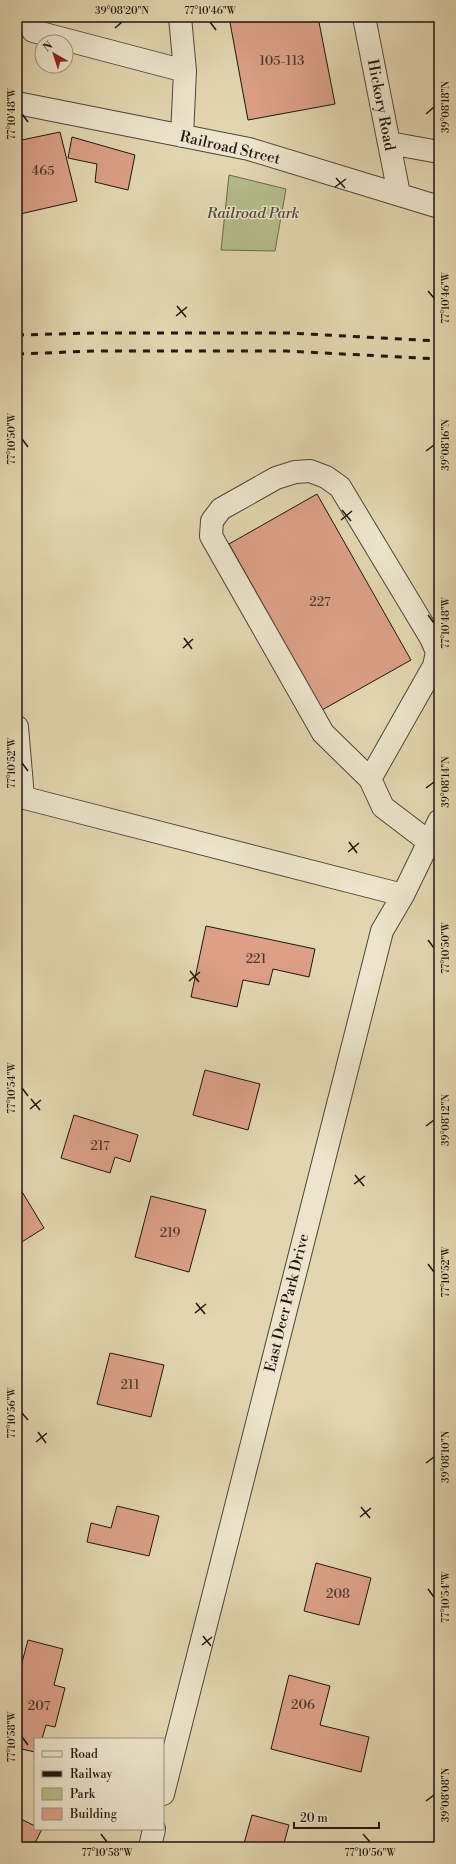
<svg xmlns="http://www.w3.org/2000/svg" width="456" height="1864" viewBox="0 0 456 1864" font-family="'Libre Bodoni',serif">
	<rect width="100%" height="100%" fill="#e2d6b0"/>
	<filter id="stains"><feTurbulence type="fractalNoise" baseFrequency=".005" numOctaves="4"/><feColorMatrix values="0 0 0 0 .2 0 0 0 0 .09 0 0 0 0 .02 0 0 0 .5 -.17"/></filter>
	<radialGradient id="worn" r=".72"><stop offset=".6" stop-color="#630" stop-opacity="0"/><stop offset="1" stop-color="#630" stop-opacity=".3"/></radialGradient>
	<path fill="#b4bd8a" stroke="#6a694d" d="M229 175 286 189 275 251 221 250Z"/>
	<path fill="#dba087" stroke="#201510" d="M229 17H318L335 104 248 120Z
		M60 132 77 201 20 214 17 203V141Z
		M72 137 135 155 128 190 95 182 97 164 68 158Z
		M17 264 19 310H17Z
		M317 494 411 660 322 710 229 544Z
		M206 926 315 949 309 977 273 969 269 985 243 980 237 1007 191 997Z
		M205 1070 260 1084 248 1130 193 1115Z
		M74 1115 138 1135 130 1162 115 1157 110 1173 61 1158Z
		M21 1190 44 1228 17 1245V1193Z
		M151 1196 206 1210 189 1272 135 1257Z
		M110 1353 164 1365 151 1417 97 1404Z
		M117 1506 159 1516 149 1556 87 1542 91 1523 111 1528Z
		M316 1563 371 1578 359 1625 304 1611Z
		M28 1640 63 1649 54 1685 65 1688 55 1727 46 1725 42 1739H35V1752L17 1748V1681Z
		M289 1675 330 1686 320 1725 369 1737 361 1772 271 1749Z
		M252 1815 289 1825 283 1847H243Z
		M17 1817 35 1826V1829H42L33 1847H17Z"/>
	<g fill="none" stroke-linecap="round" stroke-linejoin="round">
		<g stroke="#504538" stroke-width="24">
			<path id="minor" d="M33 17V31L185 71
				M180 17 185 71 182 136
				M364 17 399 194
				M17 103 249 149 439 207
				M389 143 439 152
				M17 727 23 797
				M370 779 323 733 211 536 212 521 221 509 276 478 295 472 310 471 326 477 340 487 431 638 437 652 434 666 370 779 383 807 429 842 439 845
				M17 796 403 895
				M163 1794 382 931 403 895 439 821
				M150 1847 154 1829"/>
		</g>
		<use href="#minor" stroke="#ece4cc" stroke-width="22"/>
		<path stroke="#201510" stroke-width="3" stroke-dasharray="7 7" stroke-linecap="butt" d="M17 335 94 333H289L439 341
			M17 354 95 351H286L439 359"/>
	</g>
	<path fill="none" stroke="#201510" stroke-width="1.5" d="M210 22 216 30M115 28 122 22M22 114 28 122M426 114 434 107M336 178 345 188M335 187 346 179M428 291 434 298M177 306 186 317M176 316 187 307M22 439 28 447M426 451 434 445M342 510 351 521M341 520 352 511M428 615 434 623M184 638 192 649M183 648 193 639M22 763 28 771M426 788 434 782M349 842 357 853M348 852 359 843M428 940 434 948M190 971 199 982M189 981 200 972M22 1088 28 1096M31 1099 40 1110M30 1109 41 1100M426 1126 434 1120M355 1175 364 1186M354 1184 365 1176M428 1264 434 1272M196 1303 205 1314M195 1313 206 1304M22 1413 28 1420M38 1432 46 1443M36 1442 47 1433M426 1463 434 1457M361 1507 370 1518M360 1517 371 1508M428 1589 434 1597M203 1636 211 1646M202 1645 212 1637M22 1737 28 1745M426 1801 434 1795M101 1834 107 1842M363 1834 370 1842"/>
	<g text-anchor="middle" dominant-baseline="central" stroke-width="3" stroke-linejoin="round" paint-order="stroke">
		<g font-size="13" fill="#4f382e">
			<text x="282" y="61">105-113</text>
			<text x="43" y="171">465</text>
			<text x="320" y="602">227</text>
			<text x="256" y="959">221</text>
			<text x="100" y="1146">217</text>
			<text x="170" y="1233">219</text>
			<text x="130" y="1385">211</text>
			<text x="338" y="1594">208</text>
			<text x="303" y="1705">206</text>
			<text x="39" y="1706">207</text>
		</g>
		<g font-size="15" fill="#201510" stroke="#ece4cc">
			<text transform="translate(381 105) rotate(79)">Hickory Road</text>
			<text transform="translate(230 148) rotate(13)">Railroad Street</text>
			<text transform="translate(287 1303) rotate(-76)">East Deer Park Drive</text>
		</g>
		<g font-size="15" font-style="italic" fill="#4c4735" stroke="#ece4cc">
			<text x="253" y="213">Railroad Park</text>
		</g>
	</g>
	<rect width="456" height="1864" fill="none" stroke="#e2d6b0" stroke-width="44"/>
	<rect x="34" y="1738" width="130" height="92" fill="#ece4cc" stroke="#9a9181"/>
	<rect x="42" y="1751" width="20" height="6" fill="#ece4cc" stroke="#9a9181"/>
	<text x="70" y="1758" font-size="12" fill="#201510">Road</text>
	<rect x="42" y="1771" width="20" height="6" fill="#201510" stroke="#9a9181"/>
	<text x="70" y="1778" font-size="12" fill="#201510">Railway</text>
	<rect x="42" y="1788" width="20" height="12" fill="#b4bd8a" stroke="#9a9181"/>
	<text x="70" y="1798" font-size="12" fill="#201510">Park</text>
	<rect x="42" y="1808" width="20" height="12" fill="#dba087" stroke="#9a9181"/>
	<text x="70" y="1818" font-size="12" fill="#201510">Building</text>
	<g transform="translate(54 54) rotate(321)"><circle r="19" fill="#ece4cc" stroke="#9a9181"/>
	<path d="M0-3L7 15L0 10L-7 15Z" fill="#8f2418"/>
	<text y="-6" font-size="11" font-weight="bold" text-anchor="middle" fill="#201510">N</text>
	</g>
	<path d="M294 1822v6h85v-6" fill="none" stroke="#201510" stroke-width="2"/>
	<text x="300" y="1822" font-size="12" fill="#201510" stroke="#ece4cc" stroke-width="3" paint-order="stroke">20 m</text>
	<rect x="22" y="22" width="412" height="1820" fill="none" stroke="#201510" stroke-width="1.5"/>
	<g font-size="10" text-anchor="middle" fill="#201510">
		<text x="122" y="14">39°08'20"N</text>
		<text x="210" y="14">77°10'46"W</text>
		<text transform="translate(445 107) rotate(-90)" y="4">39°08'18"N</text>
		<text transform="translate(11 114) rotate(-90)" y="4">77°10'48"W</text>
		<text transform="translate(445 298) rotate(-90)" y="4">77°10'46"W</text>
		<text transform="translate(11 439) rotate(-90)" y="4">77°10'50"W</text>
		<text transform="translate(445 445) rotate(-90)" y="4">39°08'16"N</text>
		<text transform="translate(445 623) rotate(-90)" y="4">77°10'48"W</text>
		<text transform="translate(11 763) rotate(-90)" y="4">77°10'52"W</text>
		<text transform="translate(445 782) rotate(-90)" y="4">39°08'14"N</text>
		<text transform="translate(445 948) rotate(-90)" y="4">77°10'50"W</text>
		<text transform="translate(11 1088) rotate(-90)" y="4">77°10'54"W</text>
		<text transform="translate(445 1120) rotate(-90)" y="4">39°08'12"N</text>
		<text transform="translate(445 1272) rotate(-90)" y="4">77°10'52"W</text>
		<text transform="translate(11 1413) rotate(-90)" y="4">77°10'56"W</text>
		<text transform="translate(445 1457) rotate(-90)" y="4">39°08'10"N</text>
		<text transform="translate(445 1597) rotate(-90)" y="4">77°10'54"W</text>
		<text transform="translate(11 1737) rotate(-90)" y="4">77°10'58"W</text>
		<text transform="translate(445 1795) rotate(-90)" y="4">39°08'08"N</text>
		<text x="107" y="1856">77°10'58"W</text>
		<text x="370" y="1856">77°10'56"W</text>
	</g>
	<rect width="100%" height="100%" filter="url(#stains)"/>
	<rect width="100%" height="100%" fill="url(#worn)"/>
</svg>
